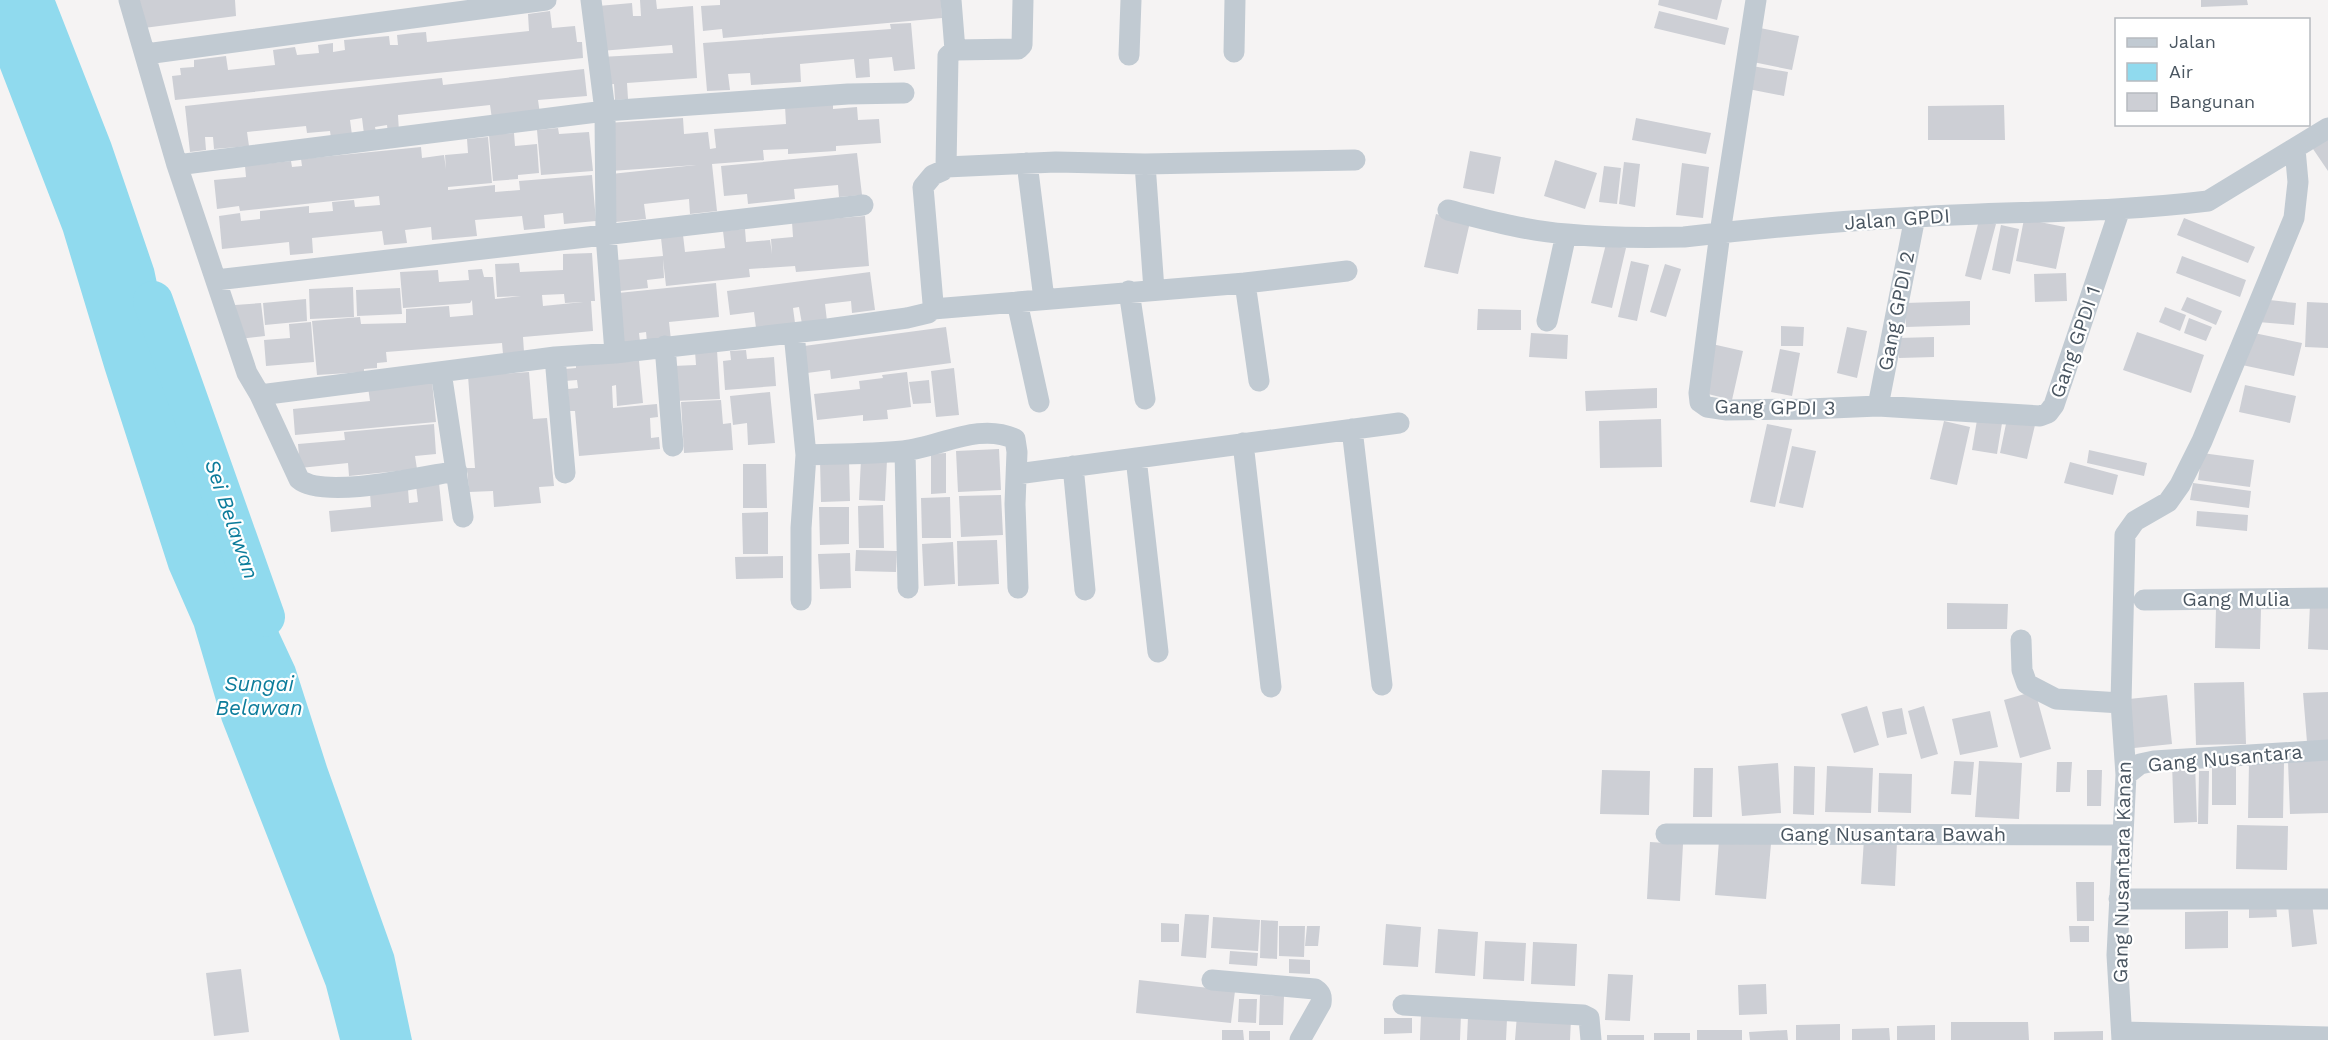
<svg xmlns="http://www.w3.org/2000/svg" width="2328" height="1040" viewBox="0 0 2328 1040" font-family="'Work Sans',sans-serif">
	<rect width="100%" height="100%" fill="#f5f3f3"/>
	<path fill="#90daee" d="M0 0H55L111 143 154 269 174 365 203 456 240 549 295 667 327 767 394 955 412 1040H340L326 986 222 721 194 626 169 569 105 370 63 231 0 68Z"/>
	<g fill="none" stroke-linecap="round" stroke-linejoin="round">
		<path stroke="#90daee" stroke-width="40" d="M153 301 265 617"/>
	</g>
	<path fill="#cdcfd5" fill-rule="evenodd" d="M137 0H235L236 16 144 28Z
		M640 0H656L657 9 693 6 697 78 627 83 628 99 615 100 614 84 604 85 601 57 673 53 672 45 601 51 598 6 632 3 633 16H641Z
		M720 0H941L942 18 723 38 722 29 703 31 701 6 720 5Z
		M1659 0H1722L1717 20 1658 5Z
		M2201 0H2247L2248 5 2201 7Z
		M550 11 552 28 575 26 577 42H582L583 58 175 100 172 76 181 75 180 68 194 67V60L226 56 228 70 275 65 273 50 295 47 297 55 319 53 318 45 333 43V52L345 50 344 40 389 36 390 45H398L397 35 413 33 426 32 427 42 529 31 528 14Z
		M1659 11 1729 28 1725 45 1654 28Z
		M911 23 915 69 894 71 892 57 869 59 870 77 856 78 854 59 800 64 801 82 751 85 750 73 728 74 730 90 707 91 703 43 891 29 890 24Z
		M1755 27 1799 36 1792 70 1748 61Z
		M1752 66 1788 72 1784 96 1748 89Z
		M584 69 587 96 538 100 540 114 492 119 490 105 398 115 399 132 388 134 387 125 375 127 376 132 364 134 362 118 350 120 352 135 331 138 330 131 307 133 306 126 247 132 249 146 214 149 213 137H205L206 150 190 152 185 106 442 78 443 85Z
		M833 102V109L857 107 858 120 879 119 881 143 836 146V151L788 154V149L763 150 764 160 712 164 717 211 690 214 689 199 644 204 646 219 616 222 611 174 696 165 611 171 607 123 683 118 684 134 708 132 710 149 716 148 714 129 786 124 785 106Z
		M2004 105 2005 140H1928V106Z
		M1636 118 1711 133 1706 154 1632 140Z
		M558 128 559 134 589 132 593 171 541 175 537 130Z
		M514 133 515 146 537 144 539 173 518 175V179L493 181 489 135Z
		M2328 135V171L2311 146Z
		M488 137 492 183 448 187V190L495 185V192L520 190 519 181 592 175 596 221 564 224 563 213 544 215 545 228 524 230 522 216 475 220 477 236 432 240 431 227 405 230 407 243 384 245 382 231 312 238 313 253 290 255 289 242 222 249 219 216 240 213 241 221 260 219V211L309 206V213L333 211 332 202 354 200 355 207 380 205 379 196 240 211 239 206 217 209 214 180 246 177 245 166 291 161 292 167 302 166 301 159 421 147 422 158 444 155 446 169 445 155 468 153 467 139Z
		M1470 151 1501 157 1494 194 1463 188Z
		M857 153 862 195 839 197 838 185 794 189 795 199 748 204 747 194 724 196 721 166Z
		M1555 160 1597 173 1585 209 1544 196Z
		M1624 162 1640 164 1635 207 1619 204Z
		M1682 163 1709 167 1703 218 1676 215Z
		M1604 166 1621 168 1617 204 1599 202Z
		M1436 214 1470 222 1458 274 1424 267Z
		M865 216 869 266 796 272 795 266 749 269 750 277 666 286 663 259 664 278 647 280 648 288 620 291 617 260 663 256 661 238 683 235 685 252 725 248 723 231 745 229 746 242 770 240 772 254 771 239 793 237 792 222Z
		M2184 218 2255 247 2248 263 2177 235Z
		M2024 219 2065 227 2056 269 2016 261Z
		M1979 220 1996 224 1981 280 1965 276Z
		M2001 225 2019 229 2010 274 1992 270Z
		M1606 244 1626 248 1612 308 1591 303Z
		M592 253 595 301H591L593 331 523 337 524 352 503 354 502 343 386 352 387 362 377 363V368L364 369V372L317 375 312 321 360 317 361 324 406 323V309L449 306 450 317 473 315 472 300 470 303 403 308 400 272 438 270 439 282 469 280 468 270 482 269 484 277H493L495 299 521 296 497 297 495 264 519 263 520 272 563 270V254ZM564 294 565 303 583 302 543 306 542 295Z
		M2182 256 2246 280 2240 297 2176 273Z
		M1631 261 1649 265 1637 321 1618 317Z
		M1665 264 1681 269 1666 317 1650 312Z
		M870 272 875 310 852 313 851 301 825 304 827 321 802 324 799 307 793 308 795 323 756 328 754 312 730 315 727 291Z
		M2066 273 2067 301 2035 302 2034 274Z
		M716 283 719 317 669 322 671 340 647 342 646 332 639 333 640 342 623 344 618 293Z
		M353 287 354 317 310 319 309 289Z
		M400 288 402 314 357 316 356 290Z
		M2187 297 2222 311 2216 325 2181 310Z
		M306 299 307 321 265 325 263 303Z
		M2260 299 2296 303 2294 325 2258 322Z
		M1970 301V325L1906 327 1905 303Z
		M2307 302 2328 303V348L2305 347Z
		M261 303 265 336 239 339 235 305Z
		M2165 307 2186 315 2180 331 2159 322Z
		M1478 309 1521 310V330H1477Z
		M2189 318 2212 327 2206 341 2184 333Z
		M311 322 314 362 266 366 264 340 290 338 289 324Z
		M1781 326 1804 327 1803 346H1781Z
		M946 327 951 363 831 379 830 370 807 373 804 346Z
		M1847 327 1867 331 1857 378 1837 373Z
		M2137 332 2204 355 2191 393 2123 370Z
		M2249 332 2302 343 2294 376 2242 365Z
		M1531 333 1568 335 1567 359 1529 357Z
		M1934 337V357L1899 358 1898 338Z
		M1712 344 1743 351 1732 400 1700 392Z
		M1780 349 1800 353 1792 396 1771 392Z
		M717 350 720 399 675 401 673 366 696 365 695 351Z
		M746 350 747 359 774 357 776 386 725 390 723 361 731 360 730 351Z
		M639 361 643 403 617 406 616 385 612 386 613 408 657 404 658 417 650 418 651 438 659 437 660 449 579 456 575 411H569L568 389 578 388 577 380 565 381 564 369 576 368V363Z
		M954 368 959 415 936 417 931 371Z
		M529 372 533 419 547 418 554 486 539 487 541 503 494 507 493 491 469 492 467 468H475L468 376Z
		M907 372 911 407 887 410 888 419 863 421V415L817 420 814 394 860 389 859 381 883 378 882 375Z
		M929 380 931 403 913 404 909 382Z
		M432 381 436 422 295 435 293 409 370 401 368 387Z
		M2245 385 2296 396 2290 423 2239 412Z
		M1657 388V408L1586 411 1585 391Z
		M770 392 775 443 748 445 747 423 733 425 730 396Z
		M721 400 723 424 731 423 733 450 684 453 681 402Z
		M1978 414 2003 417 1997 454 1972 450Z
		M1661 419 1662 467 1600 468 1599 421Z
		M2007 419 2035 425 2027 459 2000 453Z
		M1944 421 1970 427 1957 485 1930 479Z
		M434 424 436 454 415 456 417 469 349 476 348 463 300 468 298 444 345 440 344 432Z
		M1767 424 1792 429 1775 507 1750 502Z
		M1792 446 1816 451 1803 508 1779 503Z
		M999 449 1001 490 958 492 956 451Z
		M2089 450 2147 463 2144 476 2087 463Z
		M946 453V493L931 494V454Z
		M2202 453 2254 460 2250 487 2198 480Z
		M849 459 850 501 821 502 820 460Z
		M861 459 887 460 885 501 859 500Z
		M2070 462 2118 475 2113 495 2064 483Z
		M743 464H766L767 508H743Z
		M439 483 443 521 331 532 329 511 371 507 370 493 408 489 409 503 418 502 416 485Z
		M2193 483 2251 491 2249 508 2190 500Z
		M1001 495 1003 535 961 537 959 496Z
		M950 497 951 538H922L921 498Z
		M883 505 884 548H859L858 506Z
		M819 507H849V544L820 545Z
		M2197 511 2248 515 2247 531 2196 526Z
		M768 512V554H743L742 513Z
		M997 540 999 584 958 586 957 541Z
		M953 542 955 584 924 586 922 544Z
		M856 550 897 551 896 572 855 571Z
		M850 553 851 588 820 589 818 554Z
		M783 556V578L736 579 735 557Z
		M1947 603 2008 604 2007 629H1947Z
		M2310 604H2328V650L2308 649Z
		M2216 608 2261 609 2260 649 2215 648Z
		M2244 682 2246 744 2196 745 2194 683Z
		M2035 691 2051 749 2020 758 2004 700Z
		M2328 692V740L2307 742 2303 693Z
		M2167 695 2172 744 2134 748 2129 699Z
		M1867 706 1879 745 1854 753 1841 714Z
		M1924 706 1938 754 1921 759 1908 711Z
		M1902 708 1907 734 1887 738 1882 712Z
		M1990 711 1998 747 1960 755 1952 719Z
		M2328 760V813L2290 814 2288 761Z
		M1954 761 1974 762 1971 795 1951 794Z
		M1979 761 2022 763 2019 819 1975 817Z
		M2057 762H2072L2070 792H2056Z
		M2212 762H2236V805H2212Z
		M2249 762H2284L2283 818H2248Z
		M1778 763 1781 813 1742 816 1738 766Z
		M2172 763H2195L2197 822 2174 823Z
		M1794 766 1815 767 1814 815 1793 814Z
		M1827 766 1873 768 1871 813 1825 812Z
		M1694 768H1713L1712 817H1693Z
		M1602 770 1650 771 1649 815 1600 814Z
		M2087 770H2102L2101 806H2087Z
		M2199 771H2209L2208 824H2198Z
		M1879 773 1912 774 1911 813 1878 812Z
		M2237 825 2288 826 2287 870 2236 869Z
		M1864 839 1897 841 1895 886 1861 884Z
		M1719 840 1771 844 1766 899 1715 895Z
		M1650 842 1683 844 1680 901 1647 899Z
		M2076 882H2094V921H2077Z
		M2312 903 2317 944 2292 947 2288 905Z
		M2276 905 2277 917 2249 918V906Z
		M2228 911V948L2185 949V912Z
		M1185 914 1209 915 1206 958 1181 956Z
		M1213 917 1260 920 1258 951 1211 948Z
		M1261 920 1278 921 1277 959 1260 958Z
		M1161 923 1179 924V942H1161Z
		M1386 924 1421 927 1418 967 1383 965Z
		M1279 926H1305L1304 957 1279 956Z
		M1307 926H1320L1318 946H1305Z
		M2069 926H2089V942H2070Z
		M1438 929 1478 932 1475 976 1435 973Z
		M1485 941 1526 943 1524 981 1483 979Z
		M1533 942 1577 944 1575 986 1531 984Z
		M1230 951 1258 953 1257 966 1229 964Z
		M1289 959 1310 960V974L1289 973Z
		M241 969 249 1032 214 1036 206 973Z
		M1608 974 1633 975 1630 1021 1605 1020Z
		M1139 980 1235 991 1231 1023 1136 1013Z
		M1766 984 1767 1014 1739 1015 1738 985Z
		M1260 995 1284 996 1283 1025H1259Z
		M1239 999H1257L1256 1023 1238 1022Z
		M1421 1014H1461L1460 1040H1420Z
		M1517 1015 1571 1019 1570 1040H1515Z
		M1468 1017 1507 1019 1506 1040H1467Z
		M1384 1018H1412V1033L1384 1034Z
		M1951 1022H2028L2029 1040H1951Z
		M1840 1024V1040H1796V1025Z
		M1935 1025V1040H1897V1026Z
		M1889 1028 1890 1040H1852V1029Z
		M1222 1030H1243L1244 1040H1222Z
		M1697 1030H1742V1040H1697Z
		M1787 1030 1788 1040H1750L1749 1032Z
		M1249 1031H1270V1040H1249Z
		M2103 1031V1040H2054V1032Z
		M1654 1033H1690V1040H1654Z
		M1607 1035H1644V1040H1607Z"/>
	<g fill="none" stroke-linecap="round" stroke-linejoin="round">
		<path stroke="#c1cad2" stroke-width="21" d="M129 0 177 165 247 373 260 395 555 357 615 353 828 329 907 318 928 313 933 309V303L923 187 933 175 942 171 946 167 948 56 955 50 1018 49 1022 45 1023 0
			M591 0 605 111 606 235 615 353
			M951 0 955 50
			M1756 0 1720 233 1699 393 1700 402 1707 407 1727 410 1809 409 1878 406 2040 416 2048 413 2054 405 2120 209
			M1234 52 1235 0
			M146 54 546 0
			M1129 55 1131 0
			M1027 163 1044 299
			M1145 164 1355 160
			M177 165 605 111 848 94 904 93
			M946 167 1056 162 1145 164 1154 290
			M1448 210C1487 220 1527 231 1567 234 1606 238 1645 238 1684 237 1761 228 1838 221 1916 217 2013 211 2111 213 2208 201L2328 128
			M216 280 863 205
			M1245 283 1259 381
			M1129 291 1145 399
			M1017 302 1039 402
			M933 309 1245 283 1347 271
			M1547 321 1566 234
			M794 333 806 455
			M665 346 673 446
			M555 357 565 473
			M441 372 463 517
			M260 395 299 479C323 500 425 476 457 471
			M1878 406 1915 217
			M1352 429 1382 685
			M1243 443 1271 687
			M905 451 908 588
			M1136 458 1158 652
			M1073 466 1085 590
			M1017 474 1399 423
			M801 600V528L806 455C838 454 871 454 903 451 940 447 979 422 1015 439L1017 452 1015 504 1018 588
			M2144 600 2328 598
			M2021 640 2022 670 2027 684 2056 699 2121 703
			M2126 775 2140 764 2154 761 2328 750
			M1666 834 2121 835
			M2119 899H2328
			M1212 980 1315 989C1321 993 1322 996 1321 1003L1300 1040
			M1403 1005 1583 1015 1589 1018 1591 1040
			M2122 1032 2328 1037
			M2122 1040 2117 955 2126 775 2121 703 2125 535 2135 521 2168 502 2180 485 2202 441 2294 218 2298 182 2295 149"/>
	</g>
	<g text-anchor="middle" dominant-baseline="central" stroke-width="4.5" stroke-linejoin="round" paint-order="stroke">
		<g font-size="20" fill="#4a5661" stroke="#fff">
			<text transform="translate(1897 219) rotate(-4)">Jalan GPDI</text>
			<text transform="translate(1896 311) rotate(-79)">Gang GPDI 2</text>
			<text transform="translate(2075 342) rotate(-71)">Gang GPDI 1</text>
			<text transform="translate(1775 407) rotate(1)">Gang GPDI 3</text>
			<text x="2236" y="599">Gang Mulia</text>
			<text transform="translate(2225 758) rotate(-5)">Gang Nusantara</text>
			<text x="1893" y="834">Gang Nusantara Bawah</text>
			<text transform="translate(2122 872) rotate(-89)">Gang Nusantara Kanan</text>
		</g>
		<g font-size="21" font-style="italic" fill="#0c7c9b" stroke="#fff">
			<text transform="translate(232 519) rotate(71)">Sei Belawan</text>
			<text x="259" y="683">Sungai<tspan x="259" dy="24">Belawan</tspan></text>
		</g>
	</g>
	<rect x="2115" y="18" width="195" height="108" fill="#ffffff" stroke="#b7bbc0" stroke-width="1.5"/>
	<rect x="2127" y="38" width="30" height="9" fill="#c1cad2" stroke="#b7bbc0" stroke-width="1.5"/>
	<text x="2169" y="48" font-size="18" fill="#4a5661">Jalan</text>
	<rect x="2127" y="63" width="30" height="18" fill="#90daee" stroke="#b7bbc0" stroke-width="1.5"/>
	<text x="2169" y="78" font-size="18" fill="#4a5661">Air</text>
	<rect x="2127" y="93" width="30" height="18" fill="#cdcfd5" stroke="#b7bbc0" stroke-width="1.5"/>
	<text x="2169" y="108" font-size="18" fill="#4a5661">Bangunan</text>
</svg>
